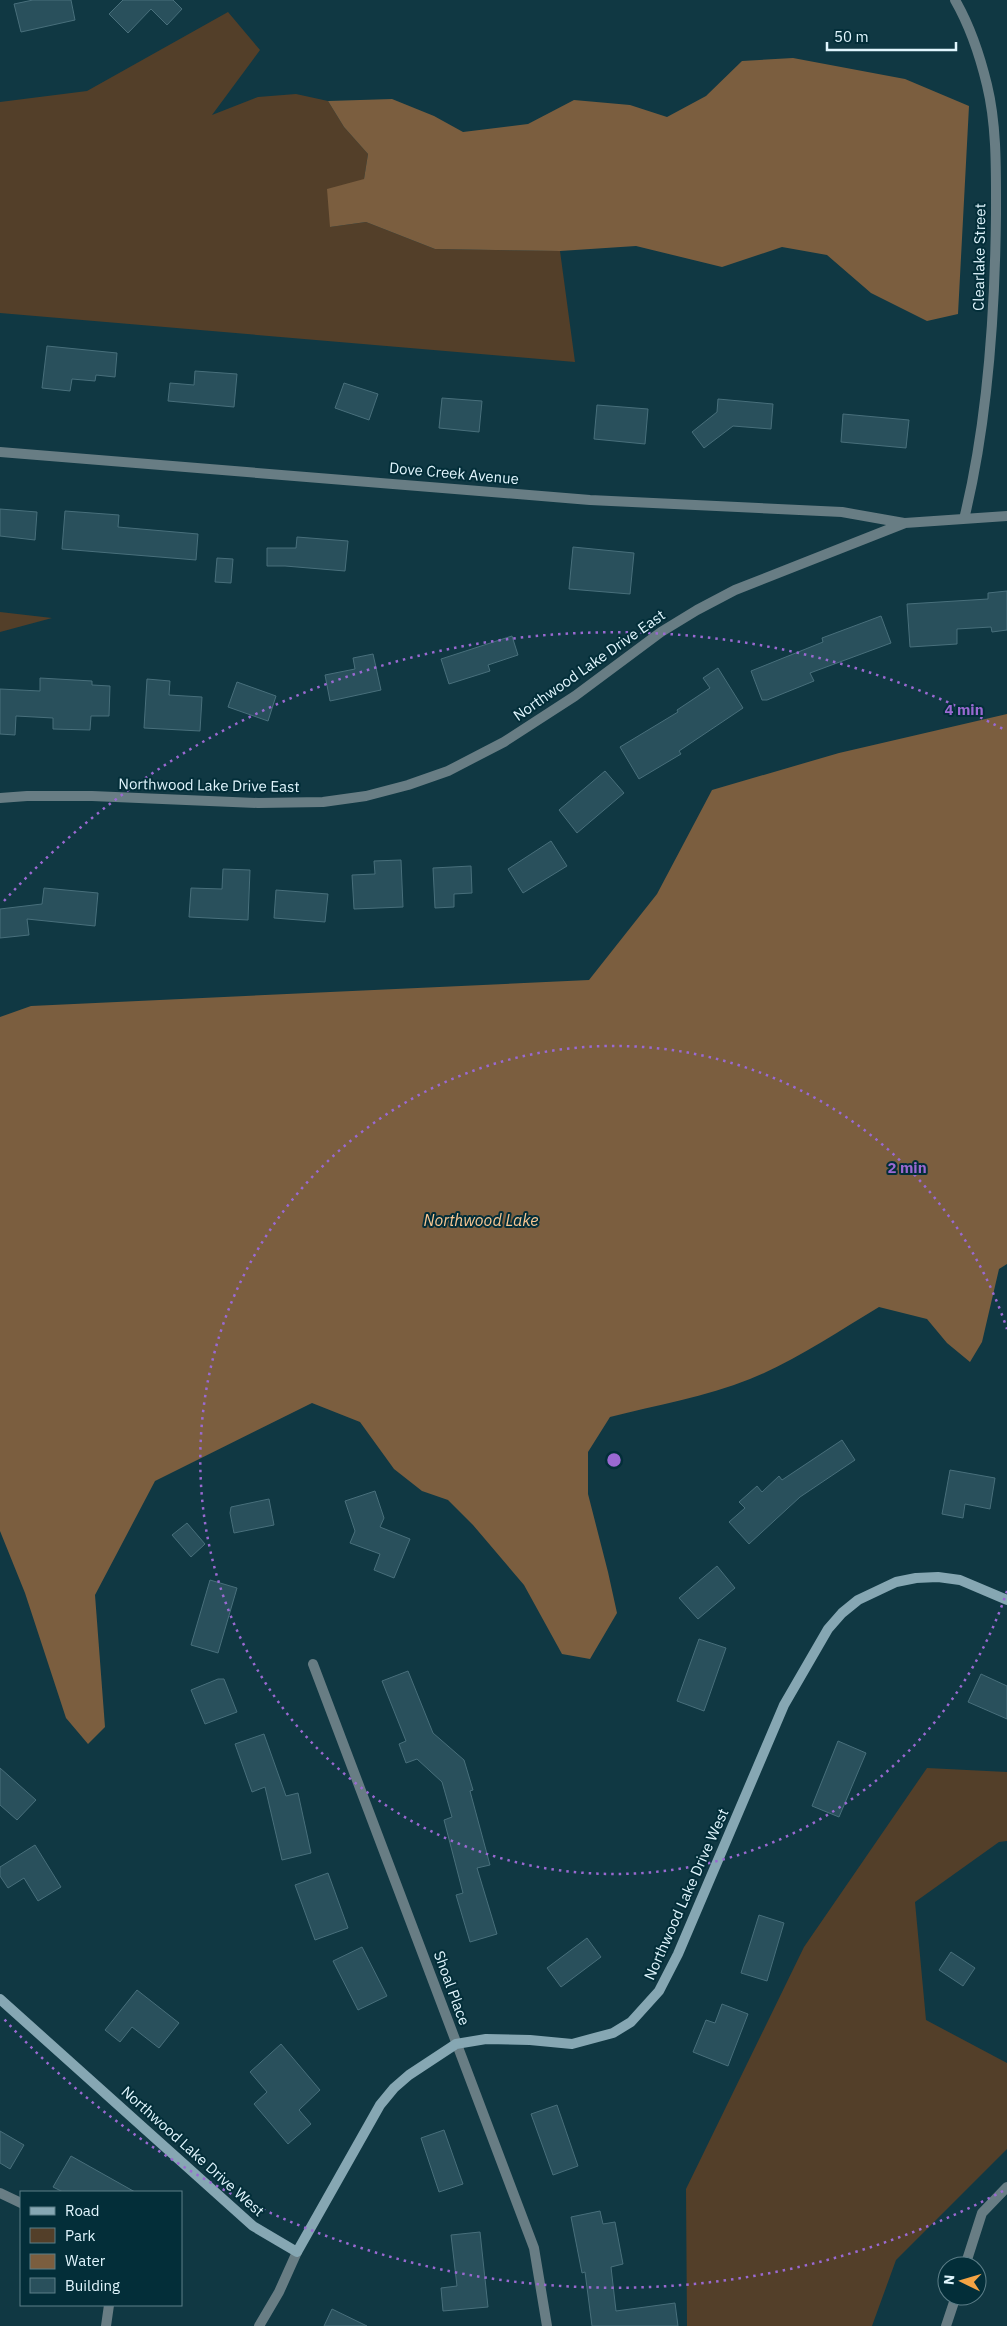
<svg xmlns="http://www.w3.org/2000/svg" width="1007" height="2326" viewBox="0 0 1007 2326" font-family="'IBM Plex Sans',sans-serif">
	<rect width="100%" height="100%" fill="#103843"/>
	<path fill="#533f29" d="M228 12 260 50 212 115 258 97 296 94 328 101 344 127 368 154 364 179 330 227 366 222 435 249 560 251 575 362 0 313V102L87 91Z
		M0 612 52 618 0 632Z
		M927 1768 1007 1772V1841L999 1842 915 1902 926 2020 1007 2063V2149L896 2260 872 2326H687L686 2189 804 1947Z"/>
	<path fill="#7b5e3f" d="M793 58 905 79 969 106 958 314 927 321 871 293 827 255 782 247 722 267 636 246 560 251 435 249 366 222 330 227 327 189 364 179 368 154 344 127 328 101 392 99 434 116 463 132 528 124 574 100 630 105 667 117 706 96 742 61Z
		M1007 714V1264L999 1269 982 1342 970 1362 947 1343 927 1319 879 1307C837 1332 795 1361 750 1379 706 1397 656 1405 610 1417L588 1452V1494L608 1572 617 1613 590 1659 562 1654 524 1585 473 1525 448 1500 422 1491 394 1469 360 1422 312 1403 155 1481 95 1595 105 1727 88 1744 66 1718 25 1593 0 1531V1017L31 1006 589 980 657 894 712 790 839 753Z"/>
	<path fill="#29505c" stroke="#486f7b" d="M33 0H71L75 20 21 32 14 4Z
		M123 0H173L182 9 167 25 151 9 128 33 109 14Z
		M47 346 117 353 115 377 96 375 95 381 72 379 70 391 42 388Z
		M195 371 237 374 234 407 168 401 170 383 194 385Z
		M344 383 378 394 369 420 335 408Z
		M442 398 482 401 479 432 439 428Z
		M718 399 773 404 771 429 733 426 704 448 692 432 717 412Z
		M597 405 648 409 645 444 594 439Z
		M843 414 909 420 906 448 841 442Z
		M0 509 37 512 35 540 0 536Z
		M65 511 119 515 118 527 198 534 196 560 62 549Z
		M297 537 348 541 345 571 285 566H267V548H296Z
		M573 547 634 553 630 594 569 589Z
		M217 558 233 559 231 583 215 582Z
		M1007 591V630L992 632 991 627 957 629V644L910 647 907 604 988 599V593Z
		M881 616 891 643 810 673 814 681 767 700H762L751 671 823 642 822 638Z
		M512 636 518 655 488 665 490 671 449 684 441 659Z
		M373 654 381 690 330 701 325 675 355 669 353 658Z
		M718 668 743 708 679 751 681 754 639 779 620 747 678 712 677 710 710 688 703 678Z
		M40 678 92 681V685L110 686 109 716H91L90 730 53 729V718L16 716 15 735 0 734V689L40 691Z
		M147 679 170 681 169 695 202 697 200 731 144 728Z
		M237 682 276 696 268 721 228 707Z
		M605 771 624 793 577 833 559 810Z
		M551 841 567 866 523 893 508 869Z
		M401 860 403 907 354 909 352 875 375 874 374 861Z
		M471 866 472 893 454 894V907L435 908 433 868Z
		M223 869 250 870 248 920 189 917 191 888 222 889Z
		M44 888 98 893 95 926 27 919 29 935 0 938V909L42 904Z
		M276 890 328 894 325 922 274 918Z
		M842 1440 855 1460 800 1497 749 1544 729 1522 745 1508 739 1502 757 1486 762 1492 779 1476 782 1480Z
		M950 1470 995 1478 990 1509 965 1504 963 1518 942 1514Z
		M375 1491 384 1518 380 1527 410 1539 394 1578 374 1570 380 1554 350 1543 355 1531 345 1501Z
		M269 1499 274 1525 234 1533 230 1513 231 1507Z
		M187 1523 205 1544 191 1557 172 1535Z
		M717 1566 735 1588 698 1619 679 1598Z
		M210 1580 237 1588 218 1653 191 1645Z
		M699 1639 726 1648 704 1711 677 1701Z
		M408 1671 433 1733 464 1760 473 1790 470 1791 490 1865 477 1868 497 1934 470 1942 456 1895 463 1893 444 1820 452 1817 442 1782 417 1759 406 1763 399 1744 406 1741 382 1681Z
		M981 1674 1007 1686V1719L968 1702Z
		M218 1679H224L237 1712 205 1724 191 1690Z
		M264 1734 286 1796 298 1793 311 1853 282 1860 265 1787 252 1792 235 1744Z
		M838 1741 866 1753 839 1817 812 1806Z
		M0 1768 36 1800 17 1820 0 1805Z
		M35 1845 61 1887 38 1901 24 1878 8 1888 0 1876V1867Z
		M328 1873 348 1928 315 1940 295 1885Z
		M759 1915 784 1923 767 1981 741 1973Z
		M587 1938 601 1957 561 1987 547 1968Z
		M362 1947 387 1996 358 2010 333 1961Z
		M951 1952 975 1968 963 1986 939 1970Z
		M137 1990 179 2023 159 2048 132 2027 120 2042 105 2030Z
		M722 2004 748 2014 728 2066 693 2052 706 2020 715 2023Z
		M281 2044 320 2090 299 2110 311 2124 288 2144 254 2104 267 2092 250 2072Z
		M557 2105 578 2166 553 2175 531 2114Z
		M444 2130 463 2184 439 2192 421 2138Z
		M0 2131 24 2145 10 2169 0 2163Z
		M71 2156 135 2192H63L53 2187Z
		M600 2211 603 2224 615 2222 623 2264 611 2267 616 2311 675 2303 678 2326H592L585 2272 582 2273 571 2217Z
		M480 2232 488 2307 443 2311 441 2288 457 2286 451 2235Z
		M332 2309 367 2326H324Z"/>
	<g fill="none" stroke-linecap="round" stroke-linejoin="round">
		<path stroke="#687d84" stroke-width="10" d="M955 0C970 26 980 56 987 85 997 126 996 172 996 214 995 313 988 422 964 519
			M0 452 590 500 842 512 904 523
			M0 798 27 796H92L258 803 323 802 366 796 408 785 448 771 504 742 575 696 661 632 697 610 735 590 905 523 1007 516
			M313 1664 534 2248 547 2326
			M0 2193 21 2203
			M965 2266 982 2213 1007 2187
			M106 2326 109 2305
			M259 2326 279 2292 297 2252
			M946 2326 956 2296"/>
		<path stroke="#86a7b3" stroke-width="10" d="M0 1999 253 2226 297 2252 380 2105 394 2088 409 2075 456 2044 486 2039 530 2040 572 2044 613 2033 631 2022 659 1991 678 1954 784 1705 828 1629 842 1613 858 1600 896 1582 916 1578 938 1577 960 1580 1007 1600"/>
	</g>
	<g fill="none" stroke="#9a69d2" stroke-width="2.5" stroke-dasharray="2.5 5">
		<path d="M1007 1591A414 414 0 1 1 1007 1329"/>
		<path d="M1003 2191A828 828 0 0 1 4 2019M4 901A828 828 0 0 1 1003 729"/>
	</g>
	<g text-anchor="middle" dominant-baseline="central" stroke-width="4" stroke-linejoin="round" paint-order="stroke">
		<g font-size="15" fill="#e1f6fe" stroke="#032e39">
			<text transform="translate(979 257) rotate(-89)">Clearlake Street</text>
			<text transform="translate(454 473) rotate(5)">Dove Creek Avenue</text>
			<text transform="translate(589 665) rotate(-35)">Northwood Lake Drive East</text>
			<text transform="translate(209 785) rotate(1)">Northwood Lake Drive East</text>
			<text transform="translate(686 1894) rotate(-66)">Northwood Lake Drive West</text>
			<text transform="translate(452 1988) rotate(70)">Shoal Place</text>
			<text transform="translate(193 2151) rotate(42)">Northwood Lake Drive West</text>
		</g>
		<g font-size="16" font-style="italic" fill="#fbc893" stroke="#032e39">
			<text x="481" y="1220">Northwood Lake</text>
		</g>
	</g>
	<circle cx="614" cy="1460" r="8" fill="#9a69d2" stroke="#032e39" stroke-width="2.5"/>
	<g font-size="15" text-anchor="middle" font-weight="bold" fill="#9a69d2" stroke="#032e39" stroke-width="4" stroke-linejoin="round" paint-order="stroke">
		<text x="964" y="715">4 min</text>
		<text x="907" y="1173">2 min</text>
	</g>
	<rect x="20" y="2191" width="162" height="115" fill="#032e39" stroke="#5c7e88"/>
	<rect x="30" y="2207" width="25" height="8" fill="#86a7b3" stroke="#5c7e88"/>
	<text x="65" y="2216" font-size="15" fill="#e1f6fe">Road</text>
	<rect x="30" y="2228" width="25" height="15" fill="#533f29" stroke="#5c7e88"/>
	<text x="65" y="2241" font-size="15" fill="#e1f6fe">Park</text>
	<rect x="30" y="2254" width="25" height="15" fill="#7b5e3f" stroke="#5c7e88"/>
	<text x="65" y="2266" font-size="15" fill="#e1f6fe">Water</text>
	<rect x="30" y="2278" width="25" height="15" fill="#29505c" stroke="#5c7e88"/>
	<text x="65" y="2291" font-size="15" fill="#e1f6fe">Building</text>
	<g transform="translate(962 2281) rotate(275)"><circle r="24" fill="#032e39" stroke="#5c7e88"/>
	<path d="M0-4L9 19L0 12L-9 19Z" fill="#f4a344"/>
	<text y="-8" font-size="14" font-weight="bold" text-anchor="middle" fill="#e1f6fe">N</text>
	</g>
	<path d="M827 42v8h129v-8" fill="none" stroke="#e1f6fe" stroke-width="2.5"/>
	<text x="834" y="42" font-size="15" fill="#e1f6fe" stroke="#032e39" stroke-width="4" paint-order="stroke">50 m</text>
</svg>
